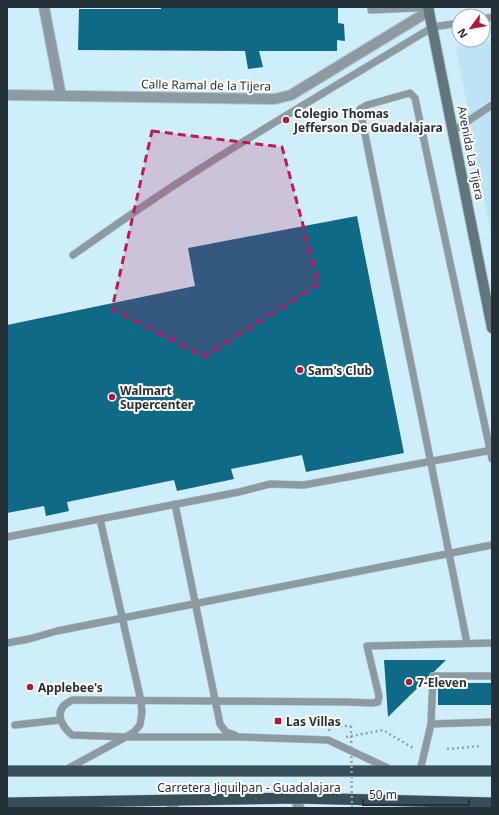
<svg xmlns="http://www.w3.org/2000/svg" width="499" height="815" viewBox="0 0 499 815" font-family="'Noto Sans',sans-serif">
	<rect width="100%" height="100%" fill="#cfeefb"/>
	<path fill="#bde3f4" d="M492 41V241L456 47Z"/>
	<path fill="#0f6a87" d="M161 7H338V23L344 24 345 41 337 40V51H259L263 67 248 69 245 51 78 50 79 9H161Z
		M357 216 404 453 306 472 302 455 231 469 234 479 177 491 174 480 67 502 69 511 46 516 44 506 7 513V325L195 286 188 248Z
		M384 660H446L388 717Z
		M438 683H492V705H438Z"/>
	<g fill="none" stroke-linecap="round" stroke-linejoin="round">
		<g stroke="#adc8d4" stroke-width="8">
			<path id="service" d="M371 10 415 8 421 7
				M483 19 492 17
				M453 131 492 105
				M73 255C114 226 155 197 198 170 275 121 354 75 433 27L459 23
				M175 504 220 724 226 732 235 735
				M100 519 141 701 142 712 140 725 134 732 126 737 72 735C59 724 53 708 73 700L346 702 372 703 378 702 379 696 367 646 492 643
				M7 537 239 492 270 484 304 485 492 450
				M7 643 29 639 57 631 492 545
				M467 643 360 109 367 105 410 93 415 98 492 459
				M431 724 433 676H492
				M15 725 60 720
				M67 769 126 737H241L328 740 392 770
				M420 771 431 724 492 722
				M170 808 181 800"/>
		</g>
		<g stroke="#adc8d4" stroke-width="12">
			<path id="minor" d="M44 7 61 96
				M7 95 275 99 291 95 429 11
				M296 798 299 808"/>
		</g>
		<g stroke="#adc8d4" stroke-width="12">
			<path id="secondary" d="M428 7 492 328"/>
		</g>
		<g stroke="#adc8d4" stroke-width="12">
			<path id="trunk" d="M7 771H492
				M7 803 296 798 492 803"/>
		</g>
		<path stroke="#8ba3ac" stroke-width="2.5" stroke-dasharray="2 3" stroke-linecap="butt" d="M329 731 330 726H351
			M346 737 383 730 413 748
			M447 749 481 746"/>
		<use href="#service" stroke="#8d9aa0" stroke-width="7"/>
		<use href="#minor" stroke="#8d9aa0" stroke-width="10"/>
		<use href="#secondary" stroke="#62757d" stroke-width="10"/>
		<use href="#trunk" stroke="#374f5a" stroke-width="11"/>
		<path stroke="#8ba3ac" stroke-width="2.5" stroke-dasharray="2 3" stroke-linecap="butt" d="M351 726 352 808"/>
	</g>
	<path fill="#c2185b" fill-opacity="0.2" stroke="#c2185b" stroke-width="3" stroke-dasharray="8 5" stroke-linejoin="round" d="M152 131 282 147 319 284 204 357 112 309Z"/>
	<g fill="#ae193e" stroke="#fff" stroke-width="1.5">
		<circle cx="286" cy="120" r="4"/>
		<circle cx="300" cy="370" r="4"/>
		<circle cx="112" cy="397" r="4"/>
		<circle cx="409" cy="682" r="4"/>
		<circle cx="30" cy="687" r="4"/>
		<rect x="274" y="717" width="8" height="8" rx="2"/>
	</g>
	<g text-anchor="middle" dominant-baseline="central" stroke-width="4" stroke-linejoin="round" paint-order="stroke">
		<g font-size="12" fill="#253136" stroke="#fff">
			<text transform="translate(206 85) rotate(1)">Calle Ramal de la Tijera</text>
			<text transform="translate(471 153) rotate(79)">Avenida La Tijera</text>
			<text x="249" y="787">Carretera Jiquilpan - Guadalajara</text>
		</g>
		<g font-size="12" font-weight="bold" fill="#253136" stroke="#fff" text-anchor="start">
			<text x="294" y="113">Colegio Thomas<tspan x="294" dy="14">Jefferson De Guadalajara</tspan></text>
			<text x="308" y="370">Sam's Club</text>
			<text x="120" y="390">Walmart<tspan x="120" dy="14">Supercenter</tspan></text>
			<text x="417" y="682">7-Eleven</text>
			<text x="38" y="687">Applebee's</text>
			<text x="286" y="721">Las Villas</text>
		</g>
	</g>
	<rect width="499" height="815" fill="none" stroke="#253136" stroke-width="16"/>
	<g transform="translate(471 28) rotate(238)"><circle r="19" fill="#ffffff" stroke="#a8adaf"/>
	<path d="M0-3L7 15L0 10L-7 15Z" fill="#ae193e"/>
	<text y="-6" font-size="11" font-weight="bold" text-anchor="middle" fill="#253136">N</text>
	</g>
	<path d="M363 799v6h106v-6" fill="none" stroke="#253136" stroke-width="2"/>
	<text x="369" y="799" font-size="12" fill="#253136" stroke="#ffffff" stroke-width="3" paint-order="stroke">50 m</text>
</svg>
